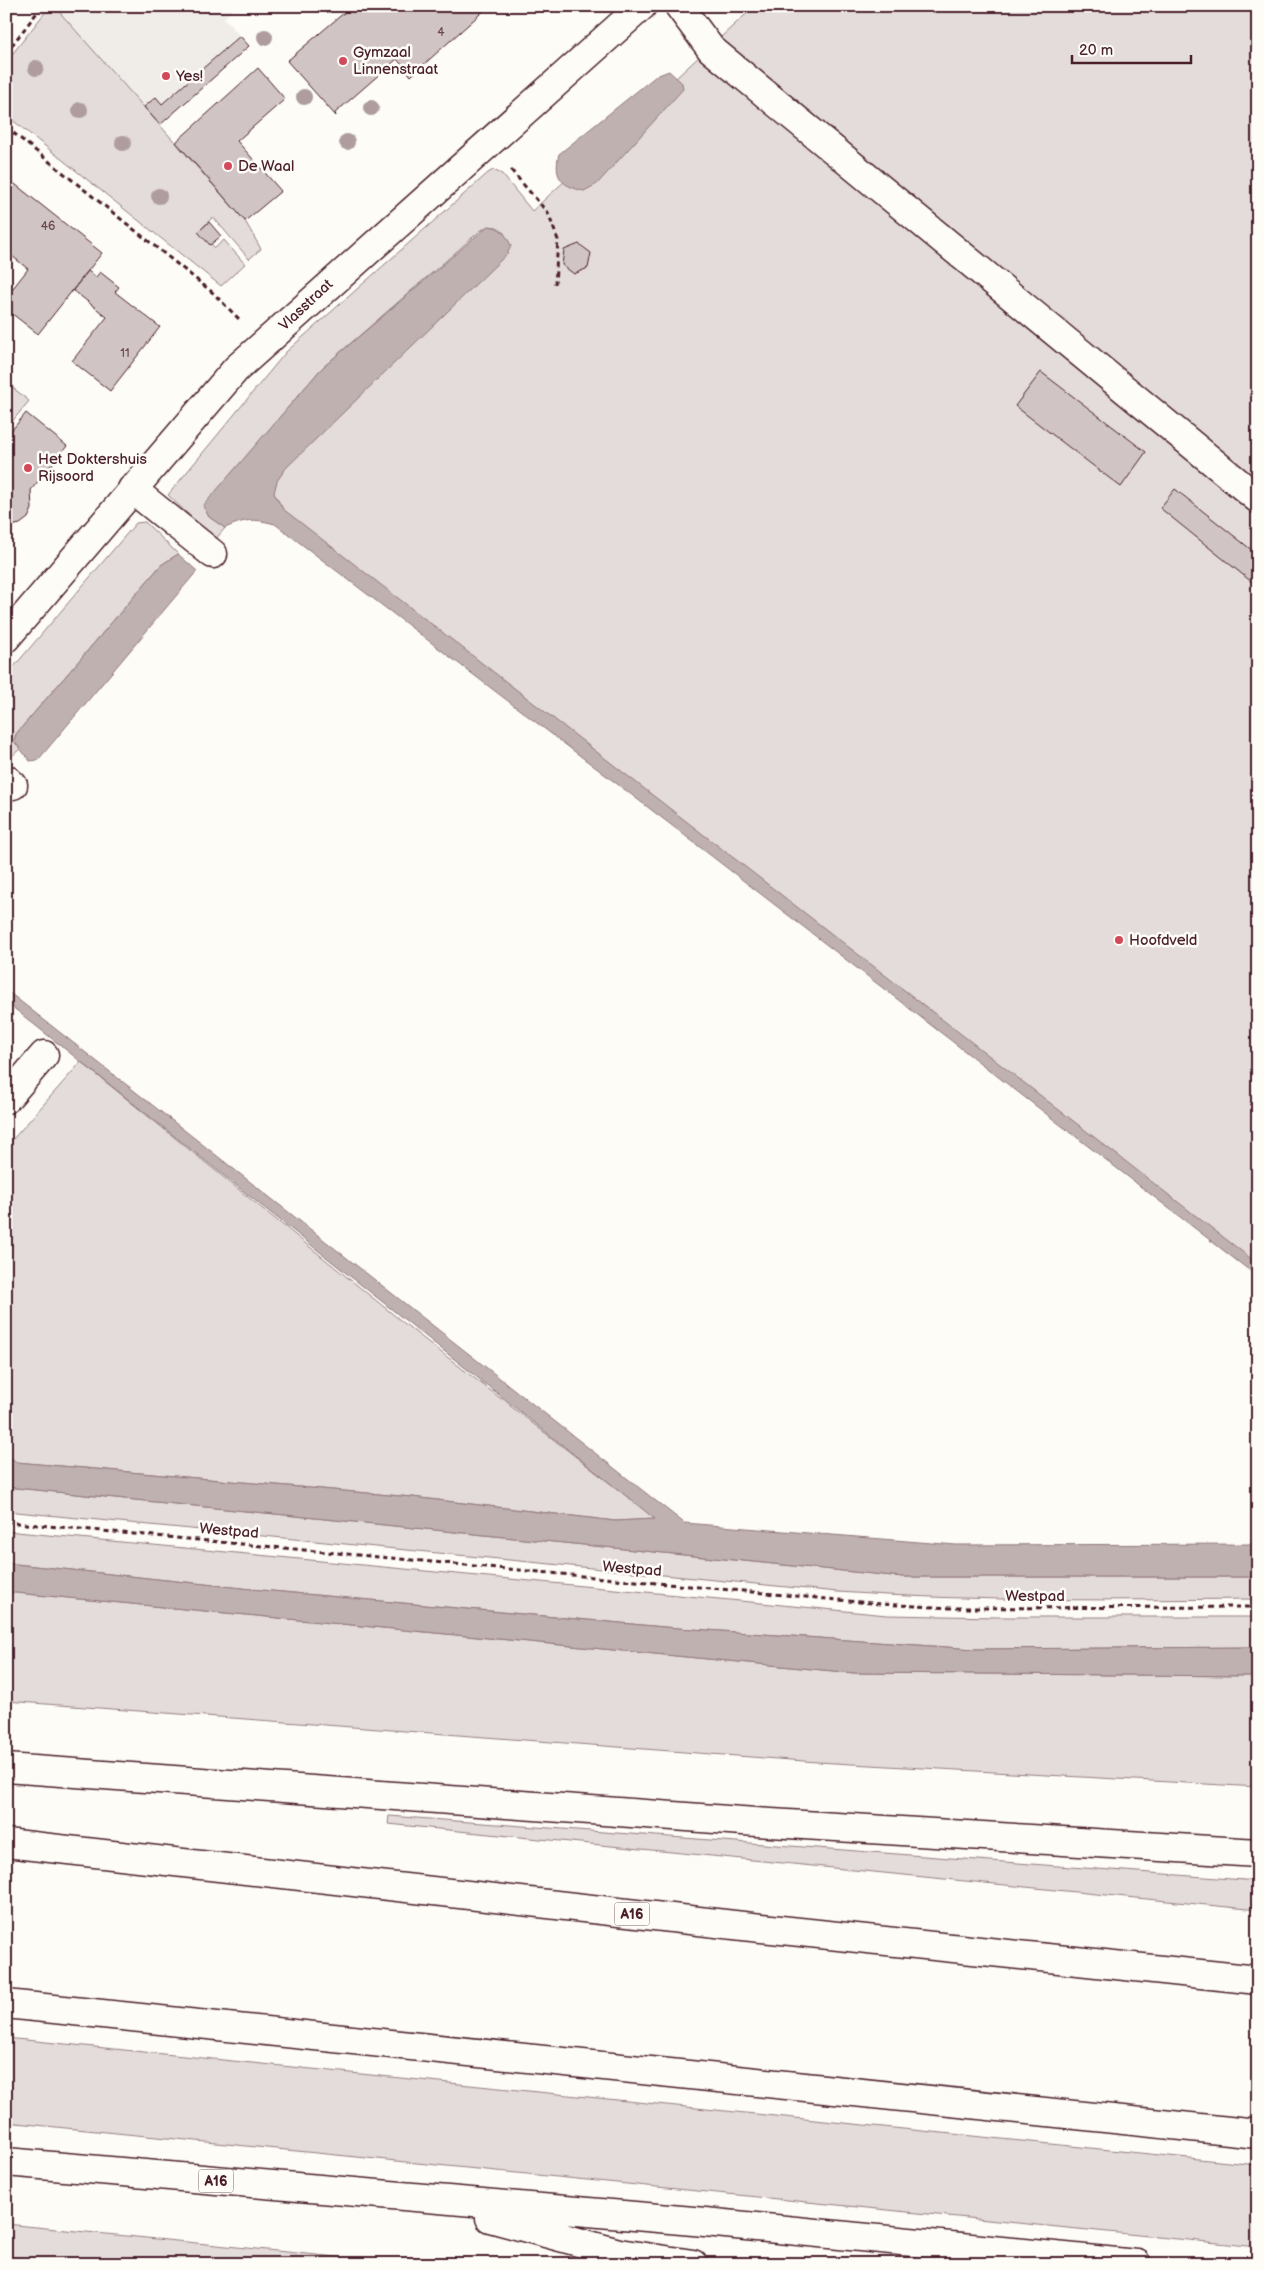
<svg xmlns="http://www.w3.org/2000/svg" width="1264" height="2270" viewBox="0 0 1264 2270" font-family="'Balsamiq Sans',sans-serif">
	<rect width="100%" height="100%" fill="#fdfcf7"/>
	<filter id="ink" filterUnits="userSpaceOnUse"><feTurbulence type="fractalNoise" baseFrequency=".02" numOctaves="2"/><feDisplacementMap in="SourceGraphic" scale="10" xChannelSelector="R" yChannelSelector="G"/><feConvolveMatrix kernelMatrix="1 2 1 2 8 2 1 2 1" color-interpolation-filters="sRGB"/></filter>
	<g filter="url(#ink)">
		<path fill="#f0ece8" d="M54 6H236L224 18 249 46 160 125Z"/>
		<path fill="#e3dcda" stroke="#967e82" d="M50 6H54L245 221 261 249 249 259 213 217 199 231 215 248 224 240 245 264 221 286 6 115V62Z
			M755 6H1258V1271L250 491 505 234 497 227 488 226 480 231 321 369 204 506 209 517 225 528 215 540 168 495 286 352 488 173 493 170 502 174 532 211C607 143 680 73 755 6Z
			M6 382 29 401 6 429Z
			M145 522 178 554 161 565 16 734 14 741 20 749 7 760 6 676 136 523Z
			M81 1062 415 1332 656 1519 615 1521 412 1497 16 1462 6 1454V1147Z
			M6 1487 903 1577H1258V1599C1118 1600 978 1602 838 1592L6 1511Z
			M6 1531 887 1615 998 1617H1258V1647L974 1649 664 1627 261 1590 6 1563Z
			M6 1592 854 1673 1258 1676V1787L817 1762 6 1701Z
			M389 1816 1258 1881V1910L388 1824Z
			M6 2038 1258 2165V2247L6 2122Z
			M6 2224 407 2264H6Z"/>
		<path fill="#c0b1b1" stroke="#91777b" d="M669 71 682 83 683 89 597 184 584 191C562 186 553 178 559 154L656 76Z
			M488 226C501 227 506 234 511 246L507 254 286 468 277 481 274 493 283 509 1258 1264V1277L666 821 275 524C252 518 246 519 225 528L209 517 203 506 321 369Z
			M178 554 197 571 38 760 30 761 14 741 16 734 161 565Z
			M6 990 684 1523 956 1545 1258 1544V1577H903L6 1487V1454L16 1462 412 1497 615 1521 655 1519 6 1002Z
			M6 1563 261 1590 664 1627 974 1649 1258 1647V1676L854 1673 6 1592Z"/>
		<path fill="#d0c5c4" stroke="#4a1f2b" d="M352 6H489L411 76 397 59 335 113 336 116 287 61Z
			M240 36 249 46 160 125 144 107 156 97 162 104Z
			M258 68 285 99 237 141 281 191 245 221 176 142Z
			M11 181 102 253 38 334 6 309V297L28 269 6 251V187Z
			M209 222 221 236 210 245 198 232Z
			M579 244 591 253 588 268 574 274 562 265 564 250Z
			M88 271 96 277 100 272 119 287 115 292 160 327 110 391 72 361 107 317 73 290Z
			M1041 372 1146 452 1121 487 1015 406Z
			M26 413 67 446 31 490 32 509 28 518 20 524 6 527V437Z
			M1175 489 1258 555V587L1160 508Z"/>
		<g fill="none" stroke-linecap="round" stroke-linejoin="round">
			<g stroke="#4a1f2b" stroke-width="31">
				<path id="minor" d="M679 6 711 49 1258 499
					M132 489 213 554
					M6 638 236 369 642 6
					M6 779 13 785
					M6 1099 44 1055"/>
			</g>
			<g stroke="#4a1f2b" stroke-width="31">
				<path id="highway" d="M6 1768 771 1823 1258 1853
					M6 1843 752 1927 1258 1980
					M6 2004 1258 2134
					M6 2162 705 2222 1137 2264
					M490 2218 619 2253 693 2264"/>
			</g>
			<path stroke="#4a1f2b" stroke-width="3" stroke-dasharray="5 4" stroke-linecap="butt" d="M6 53 42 6
				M6 127 212 292 240 320
				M511 170 548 213 558 240 555 284
				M6 1522 881 1604 950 1608 1258 1607"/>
			<use href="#minor" stroke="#fdfcf7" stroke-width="28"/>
			<use href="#highway" stroke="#fdfcf7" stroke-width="28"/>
		</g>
		<g fill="#af9c9f">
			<circle cx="265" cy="37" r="8"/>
			<circle cx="36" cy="68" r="8"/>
			<circle cx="304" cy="97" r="8"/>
			<circle cx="371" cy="108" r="8"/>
			<circle cx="80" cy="110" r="8"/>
			<circle cx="347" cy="142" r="8"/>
			<circle cx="123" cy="143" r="8"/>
			<circle cx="159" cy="196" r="8"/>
		</g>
	</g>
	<g fill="#d1495b" stroke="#fdfcf7" stroke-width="2">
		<circle cx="343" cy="61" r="5"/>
		<circle cx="166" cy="76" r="5"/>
		<circle cx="228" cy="166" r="5"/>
		<circle cx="28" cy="468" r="5"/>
		<circle cx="1119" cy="940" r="5"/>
	</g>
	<g text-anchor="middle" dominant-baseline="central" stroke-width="5" stroke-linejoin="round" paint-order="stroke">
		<g font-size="12" fill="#6c4851">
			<text x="441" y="32">4</text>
			<text x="48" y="226">46</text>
			<text x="125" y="353">11</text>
		</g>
		<g fill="#fdfcf7" stroke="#806168" stroke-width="1">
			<rect x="614.5" y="1902.5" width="35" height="23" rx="4"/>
			<rect x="198.5" y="2169.5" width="35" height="23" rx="4"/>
		</g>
		<g font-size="14" font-weight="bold" fill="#4a1f2b">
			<text x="632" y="1914">A16</text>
			<text x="216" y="2181">A16</text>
		</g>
		<g font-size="15" fill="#4a1f2b" stroke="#fdfcf7" text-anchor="start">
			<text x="353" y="52">Gymzaal<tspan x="353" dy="17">Linnenstraat</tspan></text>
			<text x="176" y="76">Yes!</text>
			<text x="238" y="166">De Waal</text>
			<text x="38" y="459">Het Doktershuis<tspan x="38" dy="17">Rijsoord</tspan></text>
			<text x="1129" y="940">Hoofdveld</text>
		</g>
		<g font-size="15" fill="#4a1f2b" stroke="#fdfcf7">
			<text transform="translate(306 305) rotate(-43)">Vlasstraat</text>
			<text transform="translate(229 1531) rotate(5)">Westpad</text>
			<text transform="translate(632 1569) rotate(5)">Westpad</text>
			<text x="1035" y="1596">Westpad</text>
		</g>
	</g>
	<rect width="1264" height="2270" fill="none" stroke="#fdfcf7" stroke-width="25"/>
	<rect x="12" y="12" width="1239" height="2245" fill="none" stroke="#4a1f2b" stroke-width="2" filter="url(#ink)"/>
	<path d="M1072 55v8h119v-8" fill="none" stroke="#4a1f2b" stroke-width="2.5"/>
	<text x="1079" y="55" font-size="15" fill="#4a1f2b" stroke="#fdfcf7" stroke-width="4" paint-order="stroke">20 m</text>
</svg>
